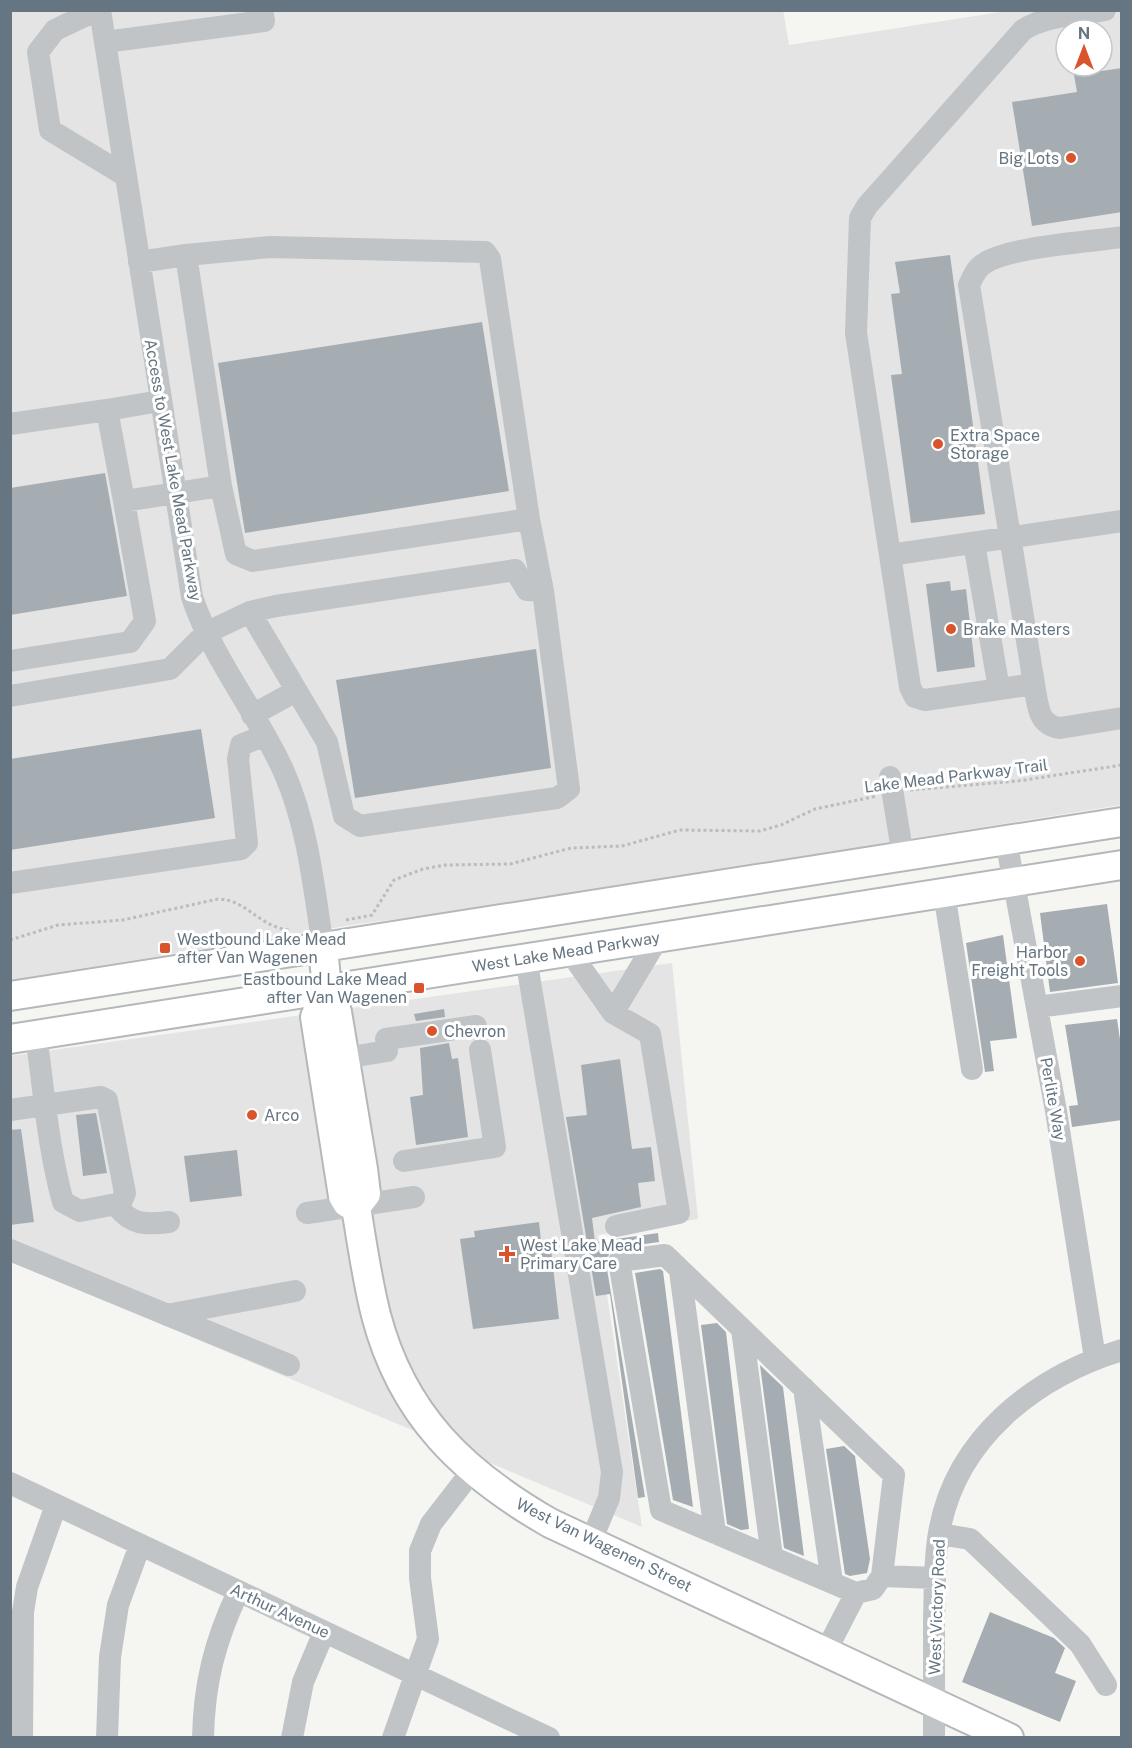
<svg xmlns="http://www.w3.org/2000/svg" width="1132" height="1748" viewBox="0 0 1132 1748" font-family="'Public Sans',sans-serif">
	<rect width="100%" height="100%" fill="#f5f5f2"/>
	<path fill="#e3e4e3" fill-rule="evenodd" d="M783 10 789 45 1007 11H1121V805L908 839 909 855 358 924 11 980V11ZM1066 30H1102V66H1066Z
		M672 963 698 1219 598 1235 642 1527 11 1261 10 1056Z"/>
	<path fill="#a5adb2" d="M1122 68V212L1032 226 1012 102 1077 92 1074 75Z
		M950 255 985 514 911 523 891 375 902 374 891 294 900 293 895 262Z
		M482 322 509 491 245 533 218 363Z
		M105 473 127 596 10 615V488Z
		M950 581 951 591 966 589 975 667 937 672 926 584Z
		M536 649 551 768 355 798 336 680Z
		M201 729 215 818 10 850V759Z
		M1107 904 1118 983 1050 992 1040 913Z
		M1003 935 1017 1038 990 1041 994 1071 985 1072 966 943Z
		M444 1009 445 1017 416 1021 414 1014Z
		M1117 1019 1122 1053V1120L1072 1127 1069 1106 1078 1105 1065 1025Z
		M449 1043 452 1059 458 1058 468 1137 416 1145 410 1097 423 1095 420 1048Z
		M620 1059 632 1149 651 1147 655 1181 638 1183 641 1207 592 1218 595 1242 658 1233 659 1242 617 1248 610 1251 606 1263 645 1497 638 1498 610 1294 596 1296 566 1117 587 1115 581 1065Z
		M96 1113 107 1173 83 1176 76 1115Z
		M21 1129 34 1222 10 1225V1130Z
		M237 1150 242 1196 190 1202 184 1156Z
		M539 1222 541 1241 550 1240 559 1319 473 1329 460 1239 475 1237 474 1231Z
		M660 1269 663 1271 693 1507 673 1500 635 1273Z
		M717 1323 726 1332 749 1529 741 1530 727 1524 701 1325Z
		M760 1365 783 1387 804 1556 784 1548Z
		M844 1446 855 1456 870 1559 867 1573 850 1576 845 1574 826 1449Z
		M990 1612 1054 1638 1065 1648 1055 1673 1076 1681 1060 1722 962 1682Z"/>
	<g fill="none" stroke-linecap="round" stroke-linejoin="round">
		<g stroke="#b3b8bb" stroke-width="32">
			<path id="major" d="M323 947 327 990 337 1012 363 1169 366 1194 356 1207C362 1243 367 1280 376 1315 402 1415 463 1473 550 1523L1009 1738
				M327 990 315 1017 343 1196 347 1203 356 1207
				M10 996 1122 822
				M10 1039 1122 865"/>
		</g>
		<path stroke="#babcbe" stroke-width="3" stroke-dasharray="3 3" stroke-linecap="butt" d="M910 790 1018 781 1122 765
			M346 920 372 915 394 880 423 869 445 865 510 864 571 848 622 846 680 830 760 831 781 825 815 809 877 796
			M10 940 58 925 123 920 218 899C246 899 259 927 289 930"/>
		<path stroke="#c0c4c7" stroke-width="22" d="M97 10 55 30 38 52 50 130 126 176
			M100 10 192 597C213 660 257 712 284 772 308 826 314 889 323 947
			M105 42 264 21 262 10
			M1122 237C1090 242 1008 247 985 263 976 268 973 277 969 285L1034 684 925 700 915 697 910 687 890 555C967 544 1044 533 1122 521
			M139 262 186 255
			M160 401 107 410 124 501 221 486 186 255 270 247 485 252 490 259 529 519 253 561 236 554 221 486
			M10 424 107 410
			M529 519 543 591
			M974 543 999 689
			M890 555 856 333 860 218 867 206 1023 30C1046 15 1078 15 1105 10
			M10 661 130 642 145 621 124 501
			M1034 684C1038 704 1037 725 1060 728L1122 718
			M10 696 170 669 206 633 250 612 276 606 515 570 527 590 543 591 569 789 557 798 360 826 344 816 327 742 250 612
			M252 715 296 691
			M890 777 903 856
			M1006 840 1056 1111 1095 1358
			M10 883 241 849 247 843 238 759 241 745 263 736
			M944 893 972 1069
			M570 952 613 1013 658 938
			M526 958 612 1472 609 1498 591 1541
			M1037 1007 1122 996
			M613 1013 650 1034 679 1213 616 1226
			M386 1039 476 1026
			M345 1058 387 1051
			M10 1110 101 1097 107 1100 125 1193 121 1203 80 1211 63 1202C48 1148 44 1091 36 1035
			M404 1161 495 1147 480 1050
			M117 1206C131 1225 146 1225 169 1222
			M307 1213 414 1197
			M10 1250 289 1365
			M680 1271 715 1533
			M167 1315 295 1291
			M742 1329 772 1557
			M804 1388 832 1582
			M10 1483 549 1738
			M939 1534 970 1539 1080 1644 1106 1685
			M882 1576 894 1475 665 1255 619 1261 661 1510 856 1593 873 1589 882 1576 935 1578
			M826 1651 856 1593
			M22 1738 23 1612 27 1587 56 1505
			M107 1738 110 1657 118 1605 140 1545
			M203 1738C204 1683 215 1641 238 1592
			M292 1738 303 1682 324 1632
			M393 1738 428 1639 420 1578V1551L431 1524 472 1471
			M934 1738C934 1698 934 1659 934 1619 935 1591 934 1561 939 1533 955 1439 1034 1377 1122 1350"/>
		<use href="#major" stroke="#fff" stroke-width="28"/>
	</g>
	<g fill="#da532d" stroke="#fff" stroke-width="2">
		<circle cx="1071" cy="158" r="6"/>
		<circle cx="938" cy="444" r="6"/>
		<circle cx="951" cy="629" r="6"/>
		<rect x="159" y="942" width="12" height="12" rx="3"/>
		<circle cx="1080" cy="961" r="6"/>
		<rect x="413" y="982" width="12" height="12" rx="3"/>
		<circle cx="432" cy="1031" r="6"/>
		<circle cx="252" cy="1115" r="6"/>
		<path d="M504 1245h6v6h6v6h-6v6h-6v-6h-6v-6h6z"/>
	</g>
	<g text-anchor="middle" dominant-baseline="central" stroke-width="6" stroke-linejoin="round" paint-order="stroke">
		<g font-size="16" fill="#657581" stroke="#fff" text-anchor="start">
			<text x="1059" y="158" text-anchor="end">Big Lots</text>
			<text x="950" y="435">Extra Space<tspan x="950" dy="18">Storage</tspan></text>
			<text x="963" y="629">Brake Masters</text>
			<text x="177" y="939">Westbound Lake Mead<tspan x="177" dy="18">after Van Wagenen</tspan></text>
			<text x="1068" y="952" text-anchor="end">Harbor<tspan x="1068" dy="18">Freight Tools</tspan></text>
			<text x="407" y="979" text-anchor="end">Eastbound Lake Mead<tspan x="407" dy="18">after Van Wagenen</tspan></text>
			<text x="444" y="1031">Chevron</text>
			<text x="264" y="1115">Arco</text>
			<text x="520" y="1245">West Lake Mead<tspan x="520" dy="18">Primary Care</tspan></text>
		</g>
		<g font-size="16" fill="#657581" stroke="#fff">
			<text transform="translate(173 470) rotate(80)">Access to West Lake Mead Parkway</text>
			<text transform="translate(956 776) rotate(-7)">Lake Mead Parkway Trail</text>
			<text transform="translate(566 952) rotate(-9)">West Lake Mead Parkway</text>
			<text transform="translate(1053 1099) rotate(80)">Perlite Way</text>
			<text transform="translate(604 1545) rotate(26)">West Van Wagenen Street</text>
			<text transform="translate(937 1607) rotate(-88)">West Victory Road</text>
			<text transform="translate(280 1611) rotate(25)">Arthur Avenue</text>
		</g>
	</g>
	<rect width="1132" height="1748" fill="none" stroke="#657581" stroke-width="24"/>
	<g transform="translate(1084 48)"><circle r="28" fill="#ffffff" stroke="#c1c8cd" stroke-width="1.5"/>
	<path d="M0-4.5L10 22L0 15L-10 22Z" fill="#da532d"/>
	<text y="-9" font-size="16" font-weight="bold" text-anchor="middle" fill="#657581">N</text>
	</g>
</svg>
